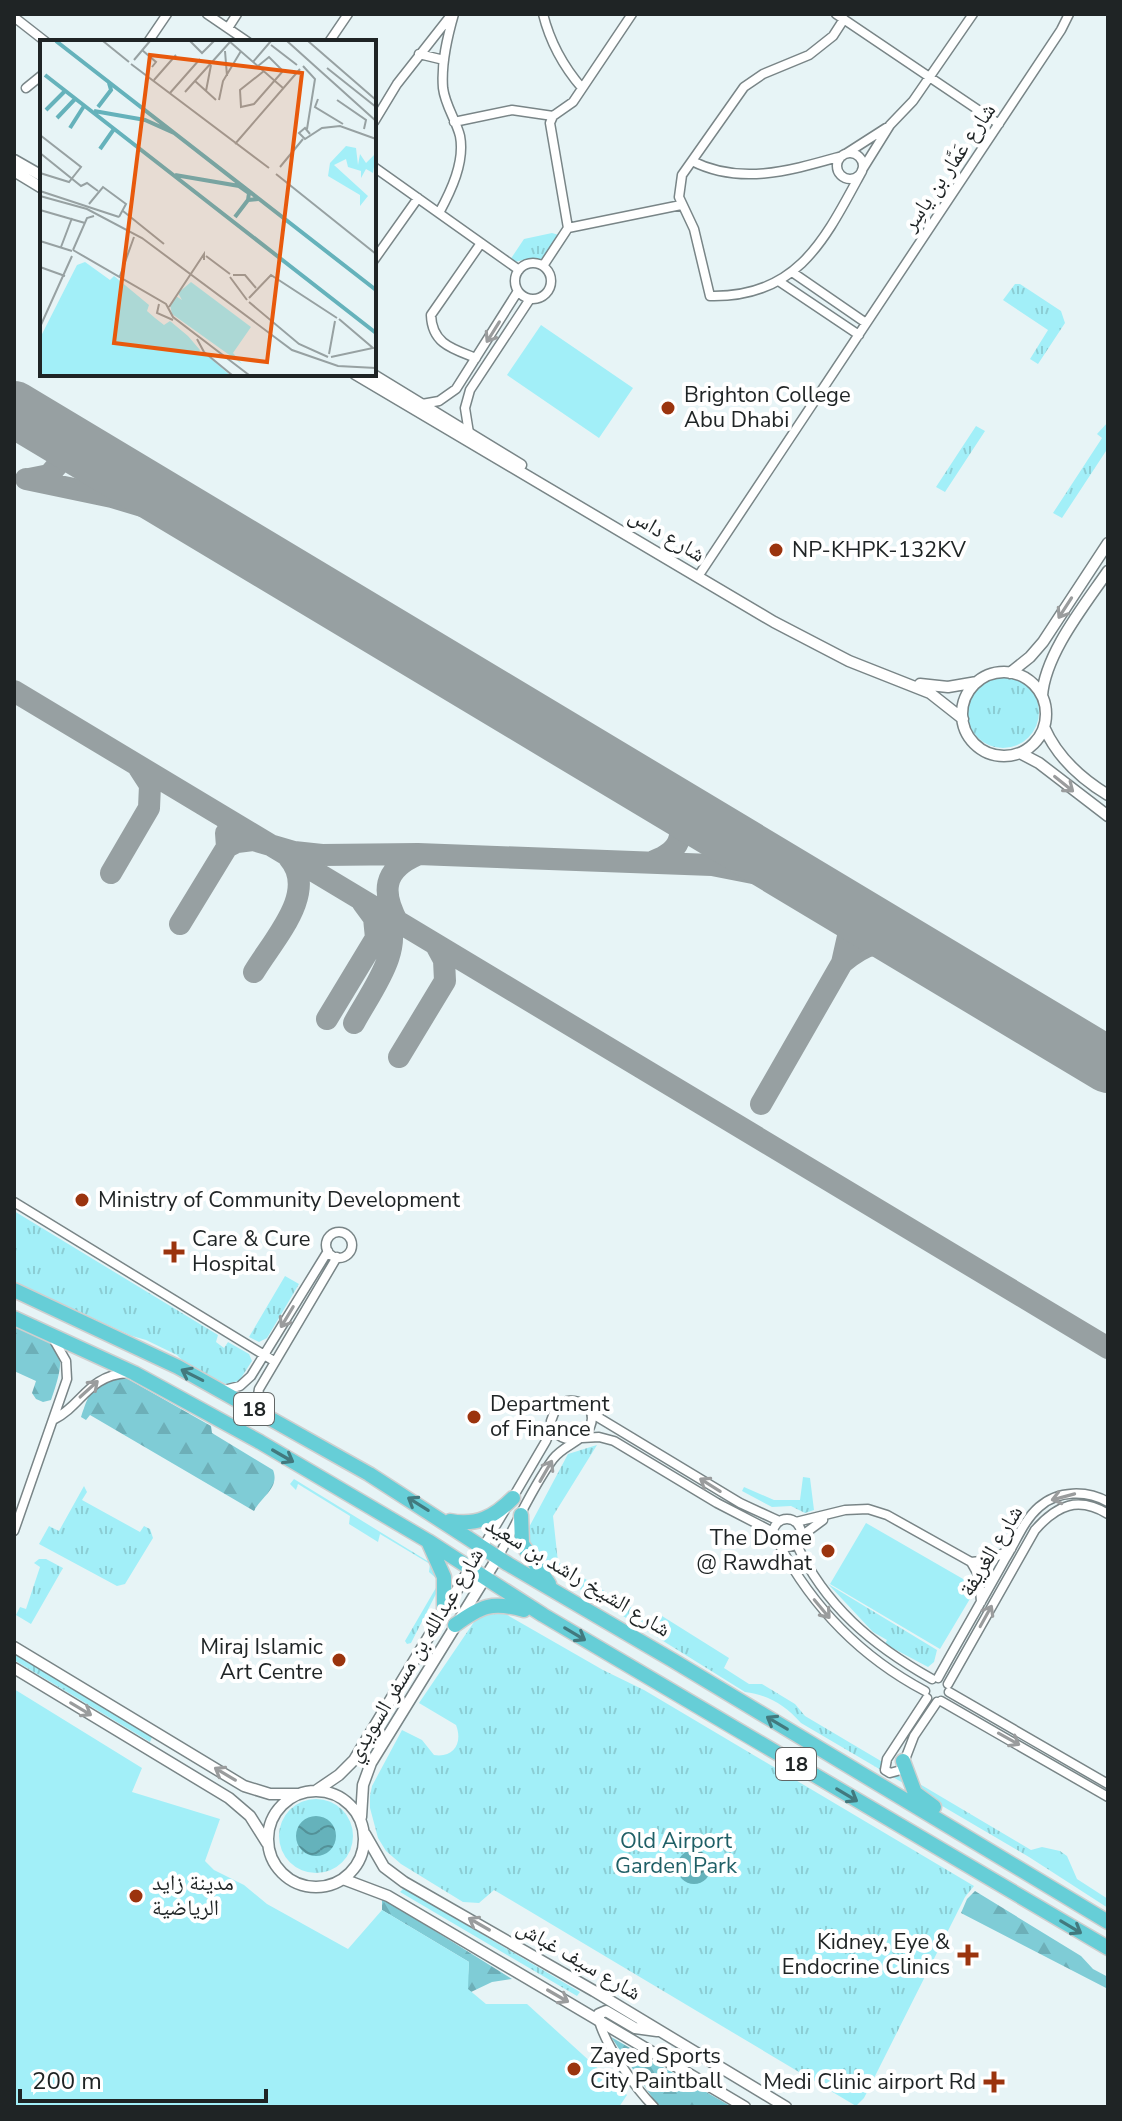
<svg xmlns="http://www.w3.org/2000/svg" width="1122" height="2121" viewBox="0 0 1122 2121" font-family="'Nunito Sans','Noto Naskh Arabic',sans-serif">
	<defs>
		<pattern id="grass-tufts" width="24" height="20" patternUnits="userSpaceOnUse" patternTransform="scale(2)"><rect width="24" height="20" fill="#a2eff8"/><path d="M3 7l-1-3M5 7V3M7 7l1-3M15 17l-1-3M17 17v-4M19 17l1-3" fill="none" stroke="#8bcdd4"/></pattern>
		<pattern id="forest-firs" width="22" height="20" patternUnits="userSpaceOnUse" patternTransform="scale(2)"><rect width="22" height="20" fill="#7fccd6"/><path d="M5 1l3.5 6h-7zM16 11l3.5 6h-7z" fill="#6dafb8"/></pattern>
		<pattern id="water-waves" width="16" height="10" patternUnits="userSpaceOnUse" patternTransform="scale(2)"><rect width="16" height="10" fill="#65b2bb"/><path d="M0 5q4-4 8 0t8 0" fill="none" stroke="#539198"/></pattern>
	</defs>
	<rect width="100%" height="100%" fill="#e7f4f6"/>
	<path fill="url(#grass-tufts)" d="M552 233 559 235 541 260 527 259 515 262 510 260 524 239Z
		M1015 284H1020L1061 311 1065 323 1038 364 1030 359 1048 330 1003 300Z
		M1108 422V452L1106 451 1062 518 1053 513 1102 438 1097 434Z
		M976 426 985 431 945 492 936 487Z
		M967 712a36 36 0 1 1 72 0a36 36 0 1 1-72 0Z
		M14 1211 218 1335 216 1342 224 1348 228 1342 249 1354 252 1361 239 1381 226 1384 187 1365 177 1355 146 1340 132 1336 14 1282Z
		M285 1276 299 1284 267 1338 259 1342 249 1337Z
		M597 1445 553 1516 558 1562 656 1623 662 1616 729 1658 724 1668 749 1684H762L795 1704 805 1716 1031 1850 1042 1847 1060 1851 1067 1856 1077 1879 1108 1899V1908L1029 1857 801 1723C785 1705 768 1695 745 1692L538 1563 531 1555 527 1531 568 1454Z
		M803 1477 810 1478 814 1510 805 1513 791 1506 772 1507 742 1491 744 1487 774 1500H800Z
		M294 1479 434 1565 439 1588 411 1643 407 1644 405 1641 437 1586V1579L429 1572 430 1564 380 1534 378 1542 349 1524 350 1516 298 1484 296 1490 290 1484Z
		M84 1486 87 1492 82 1500 140 1532 144 1526 150 1529 153 1538 125 1584 117 1586 39 1544 49 1526 59 1531Z
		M39 1559H46L63 1568 31 1624 16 1615 20 1607 26 1609 40 1567 34 1563Z
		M828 1584 937 1650 934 1662 928 1667 885 1644 887 1640 873 1632Z
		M502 1612 603 1670 644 1690 974 1886 965 1897 864 2098 856 2106 494 1890 479 1903 463 1902 401 1864 386 1851 378 1838 370 1808V1796L372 1786 402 1730 422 1740 434 1755C454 1758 463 1743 456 1725L419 1703 474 1622 487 1613Z
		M14 1654 152 1737 150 1742 14 1660Z
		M279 1836a37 37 0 1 1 74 0a37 37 0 1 1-74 0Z
		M404 1888 580 1992 577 1996 400 1892Z"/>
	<path fill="url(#forest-firs)" d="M14 1327C62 1345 69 1349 51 1400L43 1402 36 1399 32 1393 36 1381 14 1371Z
		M117 1378 128 1379 211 1426 212 1433 273 1470C280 1488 262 1496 254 1511L90 1415 86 1420 81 1417C89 1394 91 1384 117 1378Z
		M975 1891 1081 1956 1093 1969 1108 1977V1989L961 1913 967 1899Z
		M382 1898 512 1979 492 1982 471 1992 467 1989 469 1962 382 1910Z
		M611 2037 732 2107H663L656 2103Z"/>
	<path fill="#a2eff8" d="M541 325 633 388 599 438 507 375Z
		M866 1523 977 1587 940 1649 830 1584Z
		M14 1689 142 1768 132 1792 220 1819 205 1861 214 1870 244 1885 267 1904 348 1949 382 1910 469 1962 468 1989 486 2004H527L627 2095 619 2107H14Z"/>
	<path fill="url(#water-waves)" d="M296 1836a20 20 0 1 1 40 0a20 20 0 1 1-40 0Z
		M677 1867a17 17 0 1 1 34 0a17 17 0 1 1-34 0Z"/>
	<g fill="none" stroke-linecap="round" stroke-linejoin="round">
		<path stroke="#97a0a2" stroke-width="22" d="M26 479 112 497 172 515 249 549
			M29 479 49 475 60 462 57 444 39 424
			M14 691 1108 1348
			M227 847 237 842 253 840 294 852 322 855 418 854 712 865 763 875 826 896 843 913 847 922 849 932 842 963 761 1104
			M654 861C685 849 685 831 672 803
			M111 873 149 808 150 785 139 768
			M398 923C381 892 383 870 417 855
			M180 924 227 847 226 833
			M842 963C866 942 884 938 914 948
			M254 972C273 940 319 892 289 858
			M327 1019 376 938 374 918 363 903
			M354 1023C369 994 408 946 385 915
			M399 1057 445 981 444 960 437 947"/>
		<path stroke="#97a0a2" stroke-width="56" d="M14 409 1108 1065"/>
		<g stroke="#798587" stroke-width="11">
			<path id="minor" d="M207 14 248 42
				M543 14C550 42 563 66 582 88
				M836 14 999 124
				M14 17 46 42
				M844 19 833 36 809 55 763 74 744 87 682 175 679 197 694 229 710 296C798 298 825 239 862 171
				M228 28 237 14
				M148 42 167 14
				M329 42 348 14
				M419 54 444 60
				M26 88 42 75
				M374 122 397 84 452 14
				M454 122 512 110 553 116
				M847 153 886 128
				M837 166a13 13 0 1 1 26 0a13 13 0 1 1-26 0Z
				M692 161C741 186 792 170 842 156
				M374 167 519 270
				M862 170 890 125 913 101 973 14
				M439 213C451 191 465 162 460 136 456 120 445 105 443 88 441 63 447 38 454 14
				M568 228 681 205
				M374 260 418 198
				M515 281a18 18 0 1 1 36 0a18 18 0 1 1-36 0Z
				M543 266 568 228 550 123 553 116 573 102 632 14
				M792 272 866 323
				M780 282 859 335
				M476 358C453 349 432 344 431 315L481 243
				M422 404 439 401 456 389 518 291
				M469 433 465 408 470 390 530 299
				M701 572 1061 30 1069 14
				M14 1202 274 1361
				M326 1245a13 13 0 1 1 26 0a13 13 0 1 1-26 0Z
				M224 1390 240 1386 251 1376 328 1251
				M261 1413 257 1401 259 1389 337 1257
				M591 1413 740 1503 779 1521
				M53 1420C83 1405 87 1376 127 1373
				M582 1438 599 1437 614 1441 717 1503 773 1532
				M512 1499 546 1441 552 1426
				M773 1533a14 14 0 1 1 28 0a14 14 0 1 1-28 0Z
				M796 1522 845 1510 868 1509 887 1515 971 1562 979 1576 981 1602
				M14 1531 67 1379 66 1361 54 1340
				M800 1537 823 1520
				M796 1543C825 1606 872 1645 932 1679
				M779 1544C813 1608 861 1657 925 1691
				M483 1547 505 1510
				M498 1557C516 1525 531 1489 553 1459 562 1446 585 1440 590 1427 599 1405 573 1394 557 1405L551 1421C553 1434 562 1440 575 1440
				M971 1562 990 1560 1011 1549
				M938 1678C960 1638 983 1599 1005 1559 1016 1542 1023 1521 1039 1507 1058 1490 1087 1490 1108 1502
				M948 1684 1035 1530C1057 1505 1078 1496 1108 1514
				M949 1692 1108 1784
				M927 1698 887 1759 885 1770 890 1773 901 1770 914 1736 937 1702
				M941 1701 1108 1797
				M599 2021C606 2046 635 2088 654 2107"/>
		</g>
		<g stroke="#798587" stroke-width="13">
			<path id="tertiary" d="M14 160 42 176
				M14 171 42 188
				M355 374 774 622 849 661 930 693 963 719
				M372 374 521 465
				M962 714a42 42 0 1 1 84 0a42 42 0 1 1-84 0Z
				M1010 673 1030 657 1043 642 1108 543
				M920 684 948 687 977 682
				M1042 696C1045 654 1084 606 1108 571
				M1044 727C1057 757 1080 778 1108 795
				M1020 753 1039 763 1108 816
				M14 1647 244 1786 270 1794H298
				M14 1668 229 1798 250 1816 267 1843
				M317 1790 339 1775 354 1760 483 1547
				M268 1839a48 48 0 1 1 96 0a48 48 0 1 1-96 0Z
				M361 1817 363 1785 371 1763 498 1557
				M365 1834 384 1867 404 1882 594 1991 786 2107
				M343 1879 388 1896 745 2107
				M599 2020V2014L606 2011 635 2028 657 2031"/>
		</g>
		<g stroke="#cecfcf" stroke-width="17">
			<path id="primary" d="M14 1290 178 1367 369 1474 508 1564 674 1661 1108 1922
				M14 1318 134 1373 260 1442 428 1541 543 1615 1108 1948
				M521 1515 522 1544 549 1584
				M450 1521C477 1526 494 1517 513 1498
				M428 1541 444 1577V1611
				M455 1625C481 1606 492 1601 524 1610
				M903 1761 915 1793 934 1807"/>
		</g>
		<use href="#minor" stroke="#fff" stroke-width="8"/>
		<use href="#tertiary" stroke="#fff" stroke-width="10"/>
		<use href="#primary" stroke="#66ced7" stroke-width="14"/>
	</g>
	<defs><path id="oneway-shaft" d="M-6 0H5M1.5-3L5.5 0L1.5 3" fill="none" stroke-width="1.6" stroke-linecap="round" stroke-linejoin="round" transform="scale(2)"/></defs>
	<g stroke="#9a9c9d">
		<use href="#oneway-shaft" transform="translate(493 332) rotate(122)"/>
		<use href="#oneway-shaft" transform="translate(1065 608) rotate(123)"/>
		<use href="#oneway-shaft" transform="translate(1064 784) rotate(39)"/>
		<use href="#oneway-shaft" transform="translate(287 1317) rotate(121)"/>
		<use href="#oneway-shaft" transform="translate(89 1389) rotate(-42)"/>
		<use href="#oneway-shaft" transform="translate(546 1471) rotate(-60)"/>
		<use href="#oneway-shaft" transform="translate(710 1485) rotate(-148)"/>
		<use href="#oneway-shaft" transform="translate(1063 1497) rotate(165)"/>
		<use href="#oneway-shaft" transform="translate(822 1609) rotate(50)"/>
		<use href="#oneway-shaft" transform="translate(986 1616) rotate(-61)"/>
		<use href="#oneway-shaft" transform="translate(81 1709) rotate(31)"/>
		<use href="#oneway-shaft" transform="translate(1009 1739) rotate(29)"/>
		<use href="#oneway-shaft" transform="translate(225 1774) rotate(-149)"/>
		<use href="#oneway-shaft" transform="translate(479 1924) rotate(-150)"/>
		<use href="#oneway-shaft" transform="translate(558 1996) rotate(30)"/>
	</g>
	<g stroke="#42797e">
		<use href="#oneway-shaft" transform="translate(192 1375) rotate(-153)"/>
		<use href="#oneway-shaft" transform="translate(283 1456) rotate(30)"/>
		<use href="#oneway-shaft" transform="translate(418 1504) rotate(-148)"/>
		<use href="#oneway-shaft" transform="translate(575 1634) rotate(31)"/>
		<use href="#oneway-shaft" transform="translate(777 1723) rotate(-149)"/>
		<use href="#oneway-shaft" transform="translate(847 1795) rotate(31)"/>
		<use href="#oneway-shaft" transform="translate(1071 1927) rotate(31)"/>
	</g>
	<g fill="#9b340e" stroke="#fff" stroke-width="3">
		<circle cx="668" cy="408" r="8"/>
		<circle cx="776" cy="550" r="8"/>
		<circle cx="82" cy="1200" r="8"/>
		<path d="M170 1240h8v8h8v8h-8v8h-8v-8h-8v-8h8z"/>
		<circle cx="474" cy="1417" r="8"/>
		<circle cx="828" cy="1551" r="8"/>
		<circle cx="339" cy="1660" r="8"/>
		<circle cx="136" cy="1896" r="8"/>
		<path d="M964 1943h8v8h8v8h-8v8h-8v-8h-8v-8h8z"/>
		<circle cx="574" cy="2069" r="8"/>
		<path d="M990 2070h8v8h8v8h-8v8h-8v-8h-8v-8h8z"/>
	</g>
	<g text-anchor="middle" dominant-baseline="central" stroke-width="8" stroke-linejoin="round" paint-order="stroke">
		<g fill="#fff" stroke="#626666" stroke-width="2">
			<rect x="234" y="1393" width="40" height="32" rx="6"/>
			<rect x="776" y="1748" width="40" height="32" rx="6"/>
		</g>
		<g font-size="20" font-weight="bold" fill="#1f2425">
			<text x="254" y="1409">18</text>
			<text x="796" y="1764">18</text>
		</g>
		<g font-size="22" fill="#1f2425" stroke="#fff">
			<text transform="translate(949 167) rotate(-56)">شارع عَمَّار بن ياسِر</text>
			<text transform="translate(667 535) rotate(31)">شارع داس</text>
			<text transform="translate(991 1551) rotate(-59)">شارع الغريفة</text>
			<text transform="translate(578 1577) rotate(31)">شارع الشيخ راشد بن سعيد</text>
			<text transform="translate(415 1655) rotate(-59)">شارع عبدالله بن مسفر السويدي</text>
			<text transform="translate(579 1960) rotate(30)">شارع سيف غباش</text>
		</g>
		<g font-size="22" fill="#1f2425" stroke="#fff" text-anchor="start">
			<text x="684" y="395">Brighton College<tspan x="684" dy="25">Abu Dhabi</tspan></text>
			<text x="792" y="550">NP-KHPK-132KV</text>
			<text x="98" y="1200">Ministry of Community Development</text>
			<text x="192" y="1239">Care &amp; Cure<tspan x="192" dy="25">Hospital</tspan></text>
			<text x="490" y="1404">Department<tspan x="490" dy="25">of Finance</tspan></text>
			<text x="812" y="1538" text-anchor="end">The Dome<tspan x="812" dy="25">@ Rawdhat</tspan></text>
			<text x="323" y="1647" text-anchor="end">Miraj Islamic<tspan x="323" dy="25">Art Centre</tspan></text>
			<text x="152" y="1883">مدينة زايد<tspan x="152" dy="25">الرياضية</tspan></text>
			<text x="950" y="1942" text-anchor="end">Kidney, Eye &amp;<tspan x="950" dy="25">Endocrine Clinics</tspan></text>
			<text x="590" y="2056">Zayed Sports<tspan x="590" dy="25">City Paintball</tspan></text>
			<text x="976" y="2082" text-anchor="end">Medi Clinic airport Rd</text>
		</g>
		<g font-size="22" fill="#1f5f66" stroke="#fff">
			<text x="676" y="1841">Old Airport<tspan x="676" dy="25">Garden Park</tspan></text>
		</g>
	</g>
	<g transform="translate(40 40)">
		<rect width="336" height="336" fill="#e7f4f6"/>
		<path d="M306 106 316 108 318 125 320 114 326 123 336 113 333 133 326 129 321 138V131L308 127 306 119 294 125 328 156 320 166V155L288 136 290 123ZM151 242 211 287 193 313 202 324 132 274 130 265 136 256 142 260 138 253Z" fill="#a2eff8"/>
		<path d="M45 222 70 240 74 236 109 265 107 271 115 278 124 285 130 281 148 296 160 310 158 315 165 314 190 335H0V298L37 225Z" fill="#a2eff8"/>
		<path fill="none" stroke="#65b2bb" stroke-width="4" d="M16 1 336 250M5 35 336 293M58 67 71 50 69 43M6 70 25 51M54 71 105 80 134 93M17 78 35 59M30 88 44 66M60 109 74 89M135 135 199 146 209 153 208 160M195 177 208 160 218 159"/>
		<path fill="none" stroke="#97a1a2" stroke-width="2" d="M63 1 89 22M150 1 162 13 174 1M189 1 243 48M247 1 336 81M268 1 336 60M231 5 257 25M102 10 116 22 112 27M185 11 187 36M94 20 110 1M213 22 231 1M91 24 229 128M218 26 229 17 243 31 214 64 201 67 200 50 224 31M263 26 275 39 267 89M287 28 336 67M114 40 136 15M155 41 176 60M166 51 171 25M145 52 190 2M130 53 160 19M278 59 275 67 303 84M179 60 183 41 201 11M297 60 326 80 324 89M270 94 265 88 259 93 265 99 282 88 300 86 336 99M0 95 41 127 29 142 0 133M195 104 260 29M0 113 41 146 47 143 58 151M240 127 263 99M236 134 336 214M0 151 79 177M0 156 47 169 102 198 252 310 298 326 336 328M49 164 63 147 86 164 79 177M0 170 45 183M83 171 124 204M0 201 32 211M21 207 32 178M33 210 126 264 133 277 209 335M33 210 47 178 54 176M166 216 190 234M0 227 25 236M193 235H205L216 248M80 236 94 197M190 237 207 260M209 258 231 235 297 278M209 262 259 304 288 317M119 264 117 273 133 280M129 267 164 214V220M0 287 32 216M157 299 164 312 192 335M289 314 295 281M291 317 333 308 299 279"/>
		<path fill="#e8590c" fill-opacity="0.15" stroke="#e8590c" stroke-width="4" d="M110 15 262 33 227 322 74 303Z"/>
		<rect width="336" height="336" fill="none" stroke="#1f2425" stroke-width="4"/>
	</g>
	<rect width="1122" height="2121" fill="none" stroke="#1f2425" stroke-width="32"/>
	<path d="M20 2089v12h246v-12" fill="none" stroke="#1f2425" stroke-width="4"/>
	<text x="32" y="2089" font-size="24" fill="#1f2425" stroke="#ffffff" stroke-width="6" paint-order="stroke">200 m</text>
</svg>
